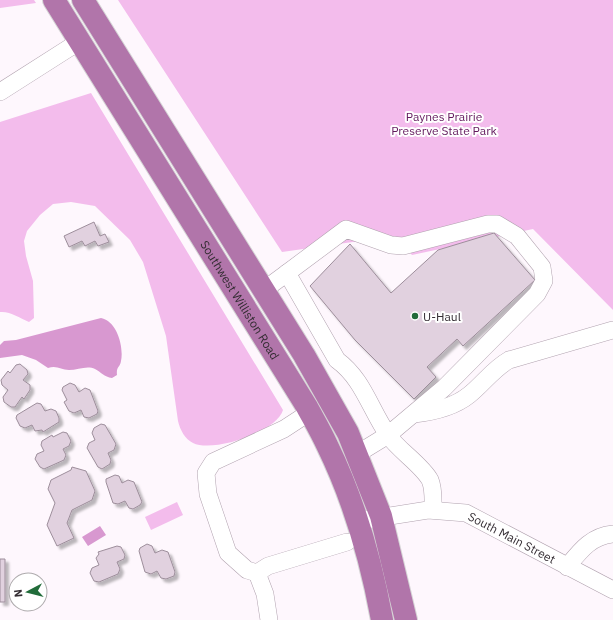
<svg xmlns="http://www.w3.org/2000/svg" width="613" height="620" viewBox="0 0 613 620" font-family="'IBM Plex Sans',sans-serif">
	<defs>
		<filter id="shadow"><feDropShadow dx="3.5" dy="3.5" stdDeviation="1" flood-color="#0004"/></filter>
	</defs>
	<rect width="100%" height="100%" fill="#fef7fd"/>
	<path fill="#f3bcec" d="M0 0H34L36 3 0 8Z
		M118 0H613V310L533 229 412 255 395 236 282 252Z
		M91 93 283 410C277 432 213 453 193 443 185 439 180 430 178 421L166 336 143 262 130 240 95 206 71 202 53 204 40 215 27 231 24 241 26 256 33 281 34 318 29 322C20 318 10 311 0 312V122Z
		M177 502 183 515 151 530 145 517Z"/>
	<path fill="#d898d0" d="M101 318C117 321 124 347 121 361 120 368 116 366 117 375L112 378C104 377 101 372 95 369 87 365 78 370 69 370 61 370 57 365 48 368L36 360 22 355 0 358V345L4 341 16 340Z
		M100 526 106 535 88 546 82 537Z"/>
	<path fill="#e1d1df" stroke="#9d8e9b" filter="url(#shadow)" d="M94 222 100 236 105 234 109 242 98 246 95 241 85 246 82 241 69 247 64 236Z
		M494 233 535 280 463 346 457 339 427 367 436 377 414 399 355 340 310 286 350 244 391 293 438 250Z
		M20 364 27 370 28 374 23 380 30 385V390L24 399 22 397 15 407H11L4 402 3 397 8 390 2 385 1 380 8 371 10 373 16 365Z
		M70 383 75 385 79 392 85 388 90 390 98 411 97 414 89 418 84 417 81 410 74 413 69 411 64 402 67 400 62 390 63 387Z
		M37 403 41 404 45 411 51 409 56 411 59 418V422L43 432 42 430 35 431 32 425 25 428 20 426 16 418 17 415Z
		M101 424 105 425 116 444 114 450 108 453 111 460 110 464 102 469 98 467 87 448 89 443 95 440 92 433 94 428Z
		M63 432 67 433 71 441 69 446 63 449 66 455 64 460 44 469 40 467 35 459 37 454 44 451 41 445 42 441 52 435 53 437Z
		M72 467 86 471 95 491 92 500 72 510 67 523 74 538 57 546 47 525 55 503 48 489 51 480 71 470Z
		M115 475 119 476 122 483 128 480 134 482 142 502 140 505 133 509 129 508 125 501 118 504 113 503 106 482V479Z
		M147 544 152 546 155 553 162 550 168 552 175 572 174 576 166 579 161 578 157 571 151 574 145 572 139 551 140 548Z
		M117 546 121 547 125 555 124 559 117 562 120 569 118 574 99 582 94 581 90 573 92 568 99 565 96 558 99 554 98 552Z
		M0 559H5V602H0Z"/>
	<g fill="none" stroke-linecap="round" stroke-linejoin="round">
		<g stroke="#b1a2af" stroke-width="18">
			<g id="minor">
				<path d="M0 92 80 41"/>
				<path d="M264 290 287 273"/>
				<path d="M414 414C433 412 454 407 469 395 483 384 493 369 509 360L613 330"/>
				<path d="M357 454 388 435 444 388 537 294 544 281 542 267 517 236 497 224H488L403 246 391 245 346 229 287 273 337 360C363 379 370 409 388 435 398 450 422 465 430 480 434 489 433 500 433 510"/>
				<path id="s1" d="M358 521 428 510 466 513 613 590"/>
				<path d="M567 567C580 551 591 536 613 534"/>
				<path d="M257 573 268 566 347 542"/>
				<path d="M269 620 265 594 257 573 247 570 228 553 208 494 206 473 213 462 284 429 310 412"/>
			</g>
		</g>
		<g stroke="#d6d5d6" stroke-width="24">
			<g id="highway">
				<path id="s2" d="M54 0 307 407C314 420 321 432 327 445 354 500 371 560 382 620"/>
				<path d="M83 0 304 355 348 433 381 516 406 620"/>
			</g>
		</g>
		<use href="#minor" stroke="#fff" stroke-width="17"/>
		<use href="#highway" stroke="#b175aa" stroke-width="22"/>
	</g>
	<circle fill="#216c3a" stroke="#fff" stroke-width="1.5" cx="415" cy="316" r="4"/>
	<g text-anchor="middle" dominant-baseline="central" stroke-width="4" stroke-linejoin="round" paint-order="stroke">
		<g font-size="12" fill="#62185d" stroke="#fff">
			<text x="444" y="116">Paynes Prairie<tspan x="444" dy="14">Preserve State Park</tspan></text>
		</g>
		<g font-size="12" fill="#342d33" stroke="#fff">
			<text stroke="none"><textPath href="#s2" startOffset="353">Southwest Williston Road</textPath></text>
			<text stroke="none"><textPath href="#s1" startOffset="161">South Main Street</textPath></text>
		</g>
		<g font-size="12" fill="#342d33" stroke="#fff" text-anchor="start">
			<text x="423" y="316">U-Haul</text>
		</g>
	</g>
	<g transform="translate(28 592) rotate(263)"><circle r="19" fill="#ffffff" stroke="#aeabad"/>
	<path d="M0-3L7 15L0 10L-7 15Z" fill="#216c3a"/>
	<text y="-6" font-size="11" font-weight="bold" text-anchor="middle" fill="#342d33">N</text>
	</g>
</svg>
